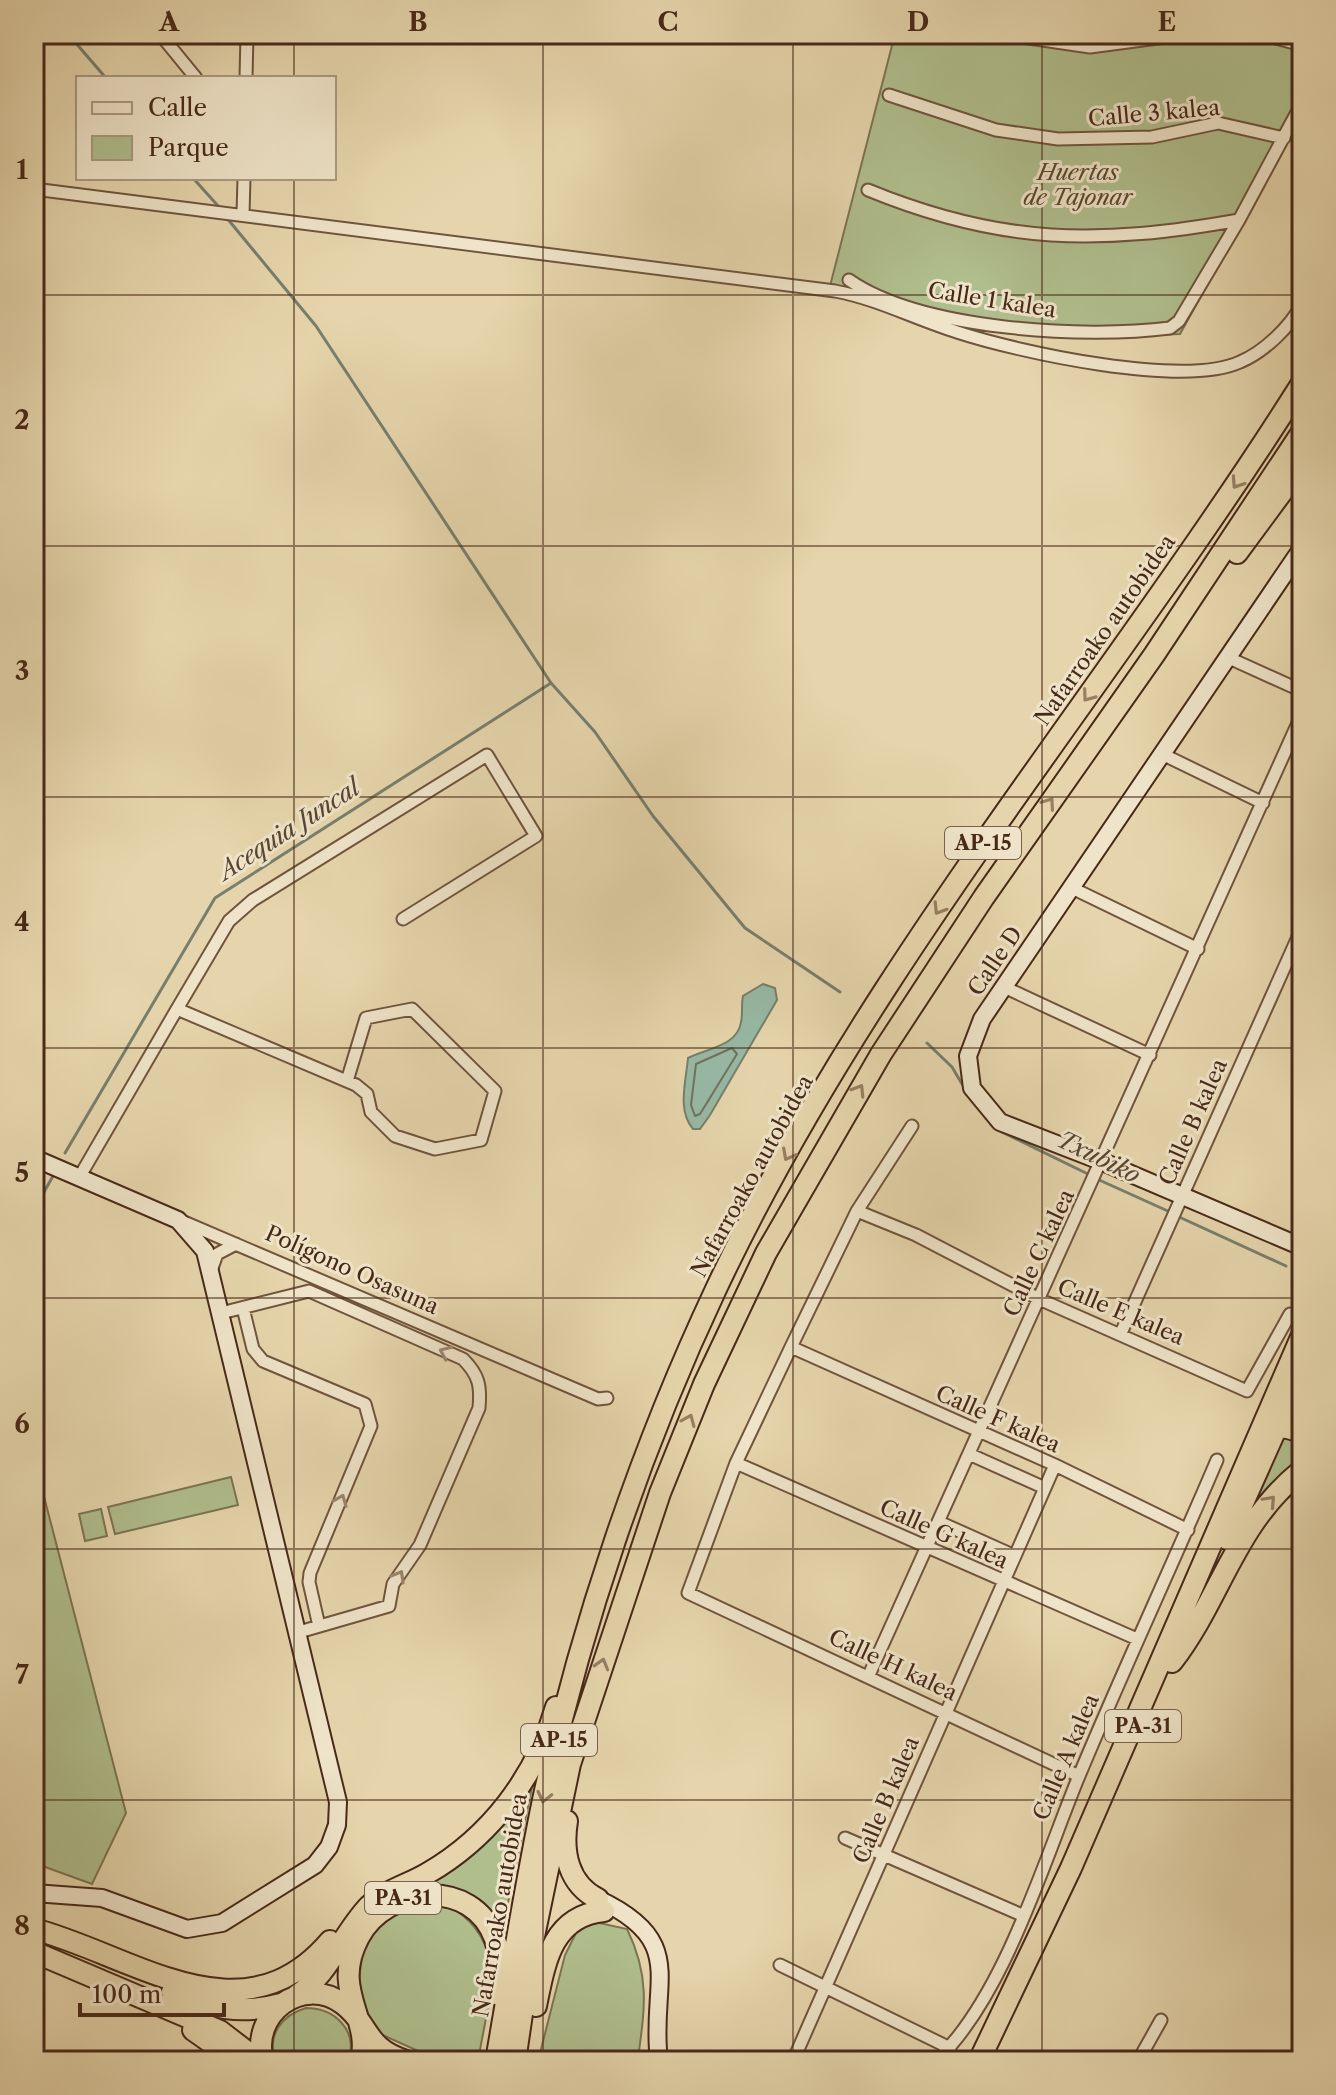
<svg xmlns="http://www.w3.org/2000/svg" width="1336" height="2095" viewBox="0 0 1336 2095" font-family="'Libre Caslon Text',serif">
	<rect width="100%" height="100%" fill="#e6d5ac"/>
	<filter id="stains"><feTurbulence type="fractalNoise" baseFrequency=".0025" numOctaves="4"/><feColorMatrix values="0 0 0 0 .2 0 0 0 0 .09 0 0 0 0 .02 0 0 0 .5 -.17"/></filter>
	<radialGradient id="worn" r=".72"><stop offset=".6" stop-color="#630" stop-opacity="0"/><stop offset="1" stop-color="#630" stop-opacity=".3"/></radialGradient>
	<path fill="#b0be8d" stroke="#7c7452" stroke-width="2" d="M895 34H1302V115L1180 334 1092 337 1003 331 830 286Z
		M1297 1400 1302 1410V1487L1268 1514 1183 1665Z
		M34 1458 126 1813 92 1884 34 1863Z
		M231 1477 238 1505 115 1534 108 1507Z
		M101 1509 107 1536 85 1541 79 1514Z
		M535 1773 501 1936 424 1886Z
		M446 1904C512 1941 488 1999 478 2061L427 2055 378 2033 358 1994 362 1951 384 1917 401 1906Z
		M595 1922 627 1929C650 1976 645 2008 638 2058L635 2061H538L565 1955 577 1931Z
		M306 2008C335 2008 359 2031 348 2061H276C266 2035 282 2015 306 2008Z"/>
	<path fill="#97b9a5" stroke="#777f6d" stroke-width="2" d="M763 984 775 988 777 1000 710 1115 700 1129H693C677 1111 686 1081 688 1058 705 1049 738 1046 741 1022 743 1014 741 1005 743 996Z"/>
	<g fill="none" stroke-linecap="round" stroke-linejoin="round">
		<path stroke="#70715e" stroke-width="2" d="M732 1048 737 1054 700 1114 695 1116 691 1105 696 1064Z"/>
		<path stroke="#777f6d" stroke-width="3" d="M68 34 106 78
			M193 178 219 207
			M226 217 316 326 551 683 595 732 653 816 745 928 840 992
			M927 1043 952 1067 965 1089
			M969 1095 994 1127
			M1000 1131 1090 1175
			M65 1153 215 898 551 683
			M1097 1179 1170 1212
			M34 1210 53 1176
			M1177 1216 1286 1266"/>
		<g stroke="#70543d" stroke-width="15">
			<path id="street" d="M160 34 196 78
				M1002 34 1090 47 1188 34
				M1260 34 1302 45
				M246 78 247 34
				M889 95 996 130 1058 139 1152 137 1218 123 1284 138
				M34 189 835 291C878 299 915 319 957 332 1018 352 1183 388 1240 362 1264 352 1290 327 1302 304
				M868 190C1002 245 1099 245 1239 220
				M243 214 244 178
				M849 280C921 330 1085 339 1170 328L1179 321 1239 220 1302 103
				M1229 658 1302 691
				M1162 754 1263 803
				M1072 888 1198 949
				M1004 987 1150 1055
				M347 1081 366 1018 412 1009 495 1091 481 1140 435 1149 395 1136 371 1112 367 1094 356 1085 177 1009 229 921 253 900 487 755 536 836 403 919
				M912 1126 857 1211 791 1347 736 1463 688 1593 1079 1776
				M80 1176 177 1009
				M857 1211 916 1235 1039 1299 1247 1391 1290 1314
				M184 1222 598 1399 607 1398
				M211 1271 217 1254 236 1244
				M243 1308 253 1349 263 1361 365 1404 371 1426 310 1573 309 1582 319 1626
				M221 1313 309 1291 463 1359C479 1375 481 1386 479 1408L420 1545 393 1584 389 1606 299 1632
				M1121 1333 1302 928
				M791 1347 1055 1465 1188 1530
				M969 1454 1045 1488
				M736 1463 1137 1639
				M939 1522 1015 1556
				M869 1675 1302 714
				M845 1838 1022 1915
				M780 1965 950 2048
				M793 2061 1055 1465
				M936 2061C1004 1997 1043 1863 1079 1776 1123 1670 1172 1566 1217 1460
				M1138 2061 1161 2020"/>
		</g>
		<g stroke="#482918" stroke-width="20">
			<path id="secondary" d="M1302 548 982 1019 968 1056 972 1088 1000 1122 1103 1162 1302 1247
				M34 1158 178 1220 205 1251 338 1802 337 1825 329 1847 315 1865 222 1923 187 1929 102 1898 34 1893
				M598 1899C690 1942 649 1982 659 2061"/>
		</g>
		<g stroke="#482918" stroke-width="24">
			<path id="highway" d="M1237 553 1302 465
				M1269 1432 1284 1427 1302 1432
				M1227 1539 1302 1371
				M1172 1662C1222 1597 1233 1526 1302 1470
				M567 1821C562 1852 568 1884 598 1899
				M34 1929C135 1956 242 2044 330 1941
				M34 1952 220 2031 259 2061
				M172 1992C209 2008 241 2015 280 2004
				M296 1996C329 1975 342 1934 369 1906 386 1890 408 1885 428 1873 490 1837 536 1777 556 1707
				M536 2006C545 1962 552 1916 604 1911
				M193 2030 237 2061
				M263 2061C250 2014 302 1974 343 2004 371 2025 364 2048 406 2061
				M361 2061C372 2018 330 1991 359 1937 387 1885 473 1877 495 1939 501 1957 498 1975 496 1994
				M496 2061C511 1974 525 1886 543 1800 580 1628 641 1448 716 1289 869 963 1111 686 1302 383
				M515 2061 532 1946 570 1764 660 1493 704 1384 766 1253 881 1054 984 897 1154 655 1302 432
				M979 2061 1071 1868 1302 1335"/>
		</g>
		<use href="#street" stroke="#efe4c9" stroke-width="11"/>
		<use href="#secondary" stroke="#efe4c9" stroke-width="16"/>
		<use href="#highway" stroke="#e6d5ac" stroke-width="20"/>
	</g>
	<defs><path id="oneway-chevron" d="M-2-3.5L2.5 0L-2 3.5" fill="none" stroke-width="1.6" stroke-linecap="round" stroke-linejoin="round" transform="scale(2)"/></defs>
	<g stroke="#977f62">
		<use href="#oneway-chevron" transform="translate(1237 483) rotate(124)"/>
		<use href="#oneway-chevron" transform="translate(1088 696) rotate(126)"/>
		<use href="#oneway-chevron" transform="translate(1049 803) rotate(-55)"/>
		<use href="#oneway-chevron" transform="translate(939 909) rotate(122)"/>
		<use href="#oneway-chevron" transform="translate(859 1090) rotate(-58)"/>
		<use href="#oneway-chevron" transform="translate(788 1155) rotate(118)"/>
		<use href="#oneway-chevron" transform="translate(689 1420) rotate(-67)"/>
		<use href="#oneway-chevron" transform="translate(1270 1501) rotate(-48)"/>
		<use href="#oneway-chevron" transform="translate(602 1664) rotate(-74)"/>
		<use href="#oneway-chevron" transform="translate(544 1797) rotate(103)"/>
	</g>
	<g stroke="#9c8670">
		<use href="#oneway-chevron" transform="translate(445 1352) rotate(-156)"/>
		<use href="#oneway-chevron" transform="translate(341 1500) rotate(-68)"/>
		<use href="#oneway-chevron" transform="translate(399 1576) rotate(-60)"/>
	</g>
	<path fill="none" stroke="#482918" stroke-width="2" stroke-opacity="0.55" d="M294 34V78M543 34V2061M793 34V2061M1042 34V2061M294 178V2061M34 295H1302M34 546H1302M34 797H1302M34 1048H1302M34 1298H1302M34 1549H1302M34 1800H1302"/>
	<g text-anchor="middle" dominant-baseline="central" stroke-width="6" stroke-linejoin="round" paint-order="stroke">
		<g fill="#efe4c9" stroke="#7a614d" stroke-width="2">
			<rect x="945" y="827" width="76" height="32" rx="6"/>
			<rect x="1105" y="1710" width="76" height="32" rx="6"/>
			<rect x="521" y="1724" width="76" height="32" rx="6"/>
			<rect x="365" y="1882" width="76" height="32" rx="6"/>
		</g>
		<g font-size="20" font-weight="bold" fill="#482918">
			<text x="983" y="843">AP-15</text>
			<text x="1143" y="1726">PA-31</text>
			<text x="559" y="1740">AP-15</text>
			<text x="403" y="1898">PA-31</text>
		</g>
		<g font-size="22" fill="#482918" stroke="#efe4c9">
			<text transform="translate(1154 113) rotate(-5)">Calle 3 kalea</text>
			<text transform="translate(992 300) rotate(9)">Calle 1 kalea</text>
			<text transform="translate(1105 630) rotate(-55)">Nafarroako autobidea</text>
			<text transform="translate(995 961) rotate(-56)">Calle D</text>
			<text transform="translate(1193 1122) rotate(-66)">Calle B kalea</text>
			<text transform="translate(752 1176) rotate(-61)">Nafarroako autobidea</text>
			<text transform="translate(1039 1253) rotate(-65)">Calle C kalea</text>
			<text transform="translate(352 1270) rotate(24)">Polígono Osasuna</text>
			<text transform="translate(1121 1312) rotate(23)">Calle E kalea</text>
			<text transform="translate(998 1419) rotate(24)">Calle F kalea</text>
			<text transform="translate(944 1534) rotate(24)">Calle G kalea</text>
			<text transform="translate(893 1665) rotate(25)">Calle H kalea</text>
			<text transform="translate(1066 1757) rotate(-67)">Calle A kalea</text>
			<text transform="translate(886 1800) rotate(-67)">Calle B kalea</text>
			<text transform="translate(500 1905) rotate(-80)">Nafarroako autobidea</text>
		</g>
		<g font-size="22" font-style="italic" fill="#5d472f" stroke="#efe4c9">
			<text x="1078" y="172">Huertas<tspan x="1078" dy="25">de Tajonar</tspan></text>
		</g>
		<g font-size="24" font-style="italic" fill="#584634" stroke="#efe4c9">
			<text transform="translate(289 829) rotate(-33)">Acequia Juncal</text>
			<text transform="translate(1099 1157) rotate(26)">Txubiko</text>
		</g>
	</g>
	<rect width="1336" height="2095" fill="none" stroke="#e6d5ac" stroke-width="88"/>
	<rect x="76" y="76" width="260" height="104" fill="#efe4c9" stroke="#ac9982" stroke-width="2"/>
	<rect x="92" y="102" width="40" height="12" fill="#efe4c9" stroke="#ac9982" stroke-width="2"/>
	<text x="148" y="116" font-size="24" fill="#482918">Calle</text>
	<rect x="92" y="136" width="40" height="24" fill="#b0be8d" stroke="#ac9982" stroke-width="2"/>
	<text x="148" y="156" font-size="24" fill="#482918">Parque</text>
	<path d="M80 2003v12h144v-12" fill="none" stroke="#482918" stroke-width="4"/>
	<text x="92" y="2003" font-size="24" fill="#482918" stroke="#efe4c9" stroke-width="6" paint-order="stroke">100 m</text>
	<rect x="44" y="44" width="1248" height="2007" fill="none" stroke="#482918" stroke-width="3"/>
	<g font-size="26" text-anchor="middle" font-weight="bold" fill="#482918">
		<text x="169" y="31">A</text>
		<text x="418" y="31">B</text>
		<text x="668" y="31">C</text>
		<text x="918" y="31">D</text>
		<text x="1167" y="31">E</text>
		<text x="22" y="179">1</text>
		<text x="22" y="429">2</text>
		<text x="22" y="680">3</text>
		<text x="22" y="931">4</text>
		<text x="22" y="1182">5</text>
		<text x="22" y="1433">6</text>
		<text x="22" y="1684">7</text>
		<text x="22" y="1935">8</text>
	</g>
	<rect width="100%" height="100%" filter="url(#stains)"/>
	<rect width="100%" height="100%" fill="url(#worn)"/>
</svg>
